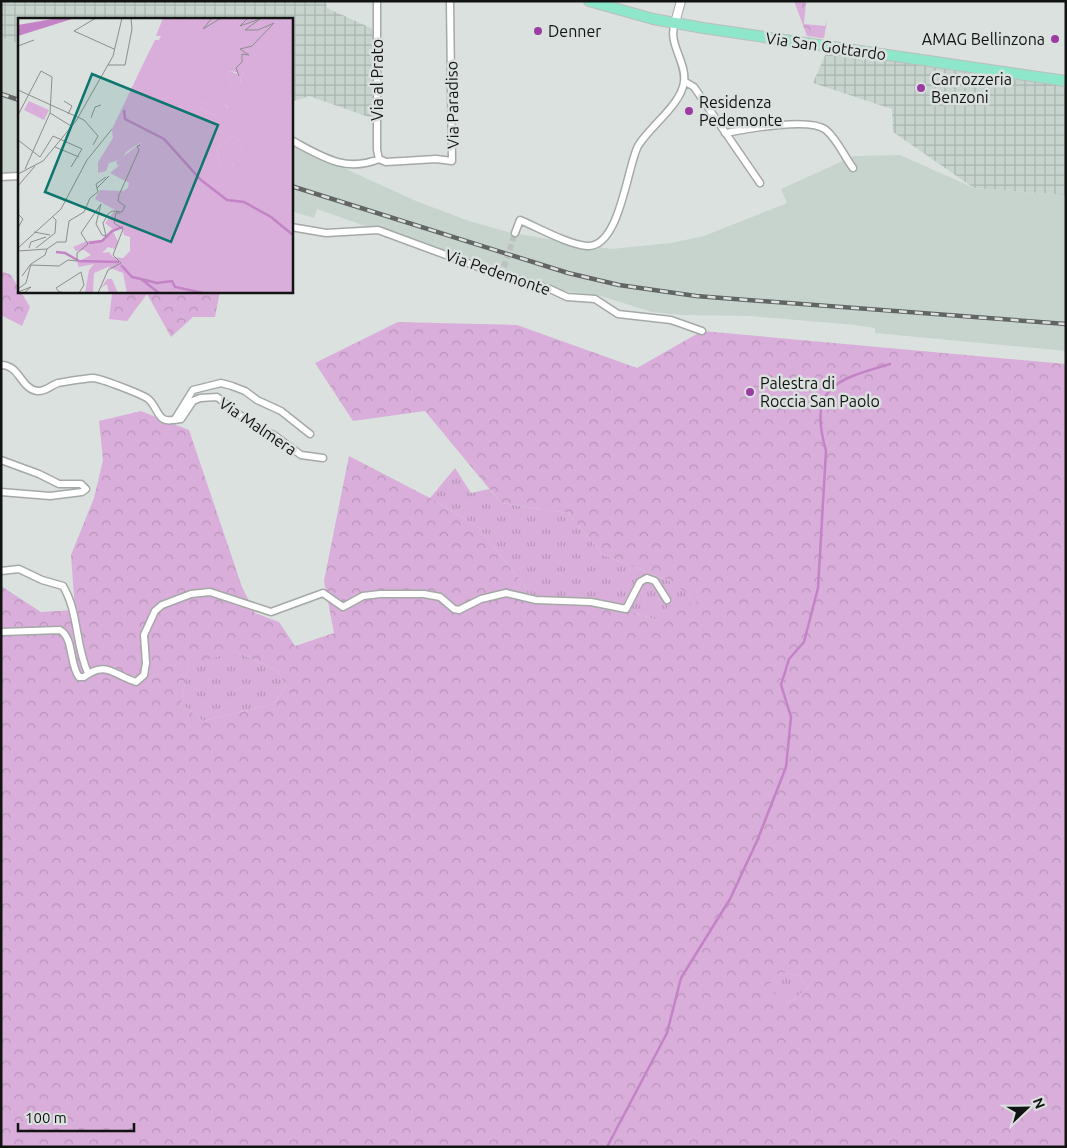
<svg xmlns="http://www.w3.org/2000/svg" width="1067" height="1148" viewBox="0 0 1067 1148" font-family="Ubuntu,sans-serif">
	<defs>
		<pattern id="industrial-grid" width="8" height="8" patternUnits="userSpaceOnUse" patternTransform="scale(1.25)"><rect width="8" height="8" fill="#c7d4ce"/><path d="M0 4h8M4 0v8" fill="none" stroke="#aab5b0"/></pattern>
		<pattern id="grass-tufts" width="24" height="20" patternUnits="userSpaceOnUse" patternTransform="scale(1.25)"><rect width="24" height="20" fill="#d9aeda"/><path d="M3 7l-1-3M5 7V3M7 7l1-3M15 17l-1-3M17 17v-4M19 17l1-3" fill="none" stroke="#b995ba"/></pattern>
		<pattern id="forest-crowns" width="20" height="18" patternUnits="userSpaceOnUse" patternTransform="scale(1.25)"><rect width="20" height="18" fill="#d9aeda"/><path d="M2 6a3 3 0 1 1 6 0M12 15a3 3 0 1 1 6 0" fill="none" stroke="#b995ba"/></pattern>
	</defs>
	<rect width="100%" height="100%" fill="#dbe1de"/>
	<path fill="#c7d4ce" d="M1 37 19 44V174L1 177Z
		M291 144 416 201 469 221 512 233 611 249 671 243 704 236 787 203 781 189 854 156 900 155 974 188 1066 195V351L875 333V328L855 325 751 316 681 315 652 312 601 296 550 289 502 274 317 209 314 218 291 211Z"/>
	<path fill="url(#industrial-grid)" d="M1 1H326L327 8 373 29 372 118 309 96 291 102V19H19V44L1 37Z
		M829 46 1066 81V195L974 188 893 132 892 109 813 83Z"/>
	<path fill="url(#grass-tufts)" d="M455 468 471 493 489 489 501 503 568 513 603 555 672 582 699 602 659 621 623 609 536 600 478 527 430 498Z
		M234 651 277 670 286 686 274 704 203 721 181 704 188 666Z
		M780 972 799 976 808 988 792 1001 777 1003 769 982Z"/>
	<path fill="url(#forest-crowns)" fill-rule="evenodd" d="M794 1H806L804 24 825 26 827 21 824 38 807 36Z
		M1 271 11 275 30 307 22 326 1 315Z
		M108 291H220L215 317H193L171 337 147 294 127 321 109 319 112 294Z
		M398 322 517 325 637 368 702 331 1066 364V1147H1V586L41 612 75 610 71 555 94 498 103 460 99 421 141 411 189 430 242 587 255 613 279 622 295 646 334 633 324 581 349 456 430 498 478 527 536 600 591 602 623 609 659 621 670 605 698 602 672 582 603 555 568 513 501 503 425 411 353 421 315 363ZM234 651 277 670 286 686 274 704 203 721 181 704 188 667ZM780 972 799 976 808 988 792 1001 777 1002 770 982Z"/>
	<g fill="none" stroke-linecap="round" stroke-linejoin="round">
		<path stroke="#c383c6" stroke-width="2.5" d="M607 1147 667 1033 681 978 730 899 757 841 786 767 791 717 781 685 789 659 804 642 818 588 826 451C808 387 835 380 890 364"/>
		<path stroke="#bdc2c0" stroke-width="6" stroke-dasharray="6 3" stroke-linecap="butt" d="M504 267 515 233"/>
		<g stroke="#a4a9a6" stroke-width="9">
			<path id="minor" d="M377 1V150L379 159
				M684 81 694 87 760 183
				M725 133C746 129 810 117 826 130 837 139 844 156 853 168
				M291 140C321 156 345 173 379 159L386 162 436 159 452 161 450 1
				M1 177 19 176
				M291 227 326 233 378 230 492 272 550 289 567 297 595 299 618 314 671 320 702 331
				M515 233 520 220C539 228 567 244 587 246 620 248 627 167 638 146 650 126 681 105 684 82 687 62 667 43 675 23
				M1 365C20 365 20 388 37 391 46 392 51 385 58 383 64 382 87 378 93 378 103 379 138 393 147 398 158 405 157 426 175 419L193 390 221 383 232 386 245 391 257 400 281 411 310 434
				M174 420 181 419 193 401 200 398 217 397 254 426 274 435 301 455 323 458
				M1 460 39 474 59 484H81L86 489 82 492 50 496 1 492
				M1 571 19 569 42 580 63 586C79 613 75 645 88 673
				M1 632 60 630C74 638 69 664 79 677H84C106 660 114 675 136 682L144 675 146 663 144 635 155 611 162 605 191 594 210 592 271 612 323 593 343 607 363 596 380 594H424L440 597 454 609 459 610 481 599 506 593 536 600 591 602 626 609 640 582 647 578 655 581 667 600"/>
		</g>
		<g stroke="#a4a9a6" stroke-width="10">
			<path id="tertiary" d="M675 23 681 1"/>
		</g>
		<g stroke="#bdbdbd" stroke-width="12">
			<path id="primary" d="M589 1 653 19 703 28 1066 81"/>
		</g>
		<use href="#minor" stroke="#fff" stroke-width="6"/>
		<use href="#tertiary" stroke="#fff" stroke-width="8"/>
		<use href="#primary" stroke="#8ee7cb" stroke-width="10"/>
		<g stroke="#626564" stroke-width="4.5">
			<path id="rail" d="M1 94 19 100
				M291 186 568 273 619 285 696 296 1066 324"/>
		</g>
		<use href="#rail" stroke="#dbe1de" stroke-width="2.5" stroke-dasharray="8" stroke-linecap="butt"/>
	</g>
	<g fill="#9c3ba2" stroke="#dbe1de" stroke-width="2">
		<circle cx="538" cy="31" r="5"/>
		<circle cx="1055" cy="39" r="5"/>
		<circle cx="921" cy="88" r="5"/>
		<circle cx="689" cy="111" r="5"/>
		<circle cx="750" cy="392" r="5"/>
	</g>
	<g text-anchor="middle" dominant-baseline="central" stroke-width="5" stroke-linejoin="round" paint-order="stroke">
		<g font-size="16" fill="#121313" stroke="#dbe1de" text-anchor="start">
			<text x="548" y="31">Denner</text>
			<text x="1045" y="39" text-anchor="end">AMAG Bellinzona</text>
			<text x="931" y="79">Carrozzeria<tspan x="931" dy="18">Benzoni</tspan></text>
			<text x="699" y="102">Residenza<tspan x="699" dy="18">Pedemonte</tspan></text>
			<text x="760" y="383">Palestra di<tspan x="760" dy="18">Roccia San Paolo</tspan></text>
		</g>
		<g font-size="16" fill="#121313" stroke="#dbe1de">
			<text transform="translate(826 46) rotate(8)">Via San Gottardo</text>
			<text transform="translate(377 80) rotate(-90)">Via al Prato</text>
			<text transform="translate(452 105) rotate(-91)">Via Paradiso</text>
			<text transform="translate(498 272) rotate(19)">Via Pedemonte</text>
			<text transform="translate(258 426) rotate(34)">Via Malmera</text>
		</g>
	</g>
	<g transform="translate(18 18)">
		<rect width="275" height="275" fill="#dbe1de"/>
		<path d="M222 47 226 54 222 59 223 67H213L208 57 212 53 219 56ZM189 84H205L210 91 196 97 184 91V86ZM216 117 225 128 214 149 203 151 199 130ZM124 124 116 141 100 148 98 144Z" fill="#d9aeda"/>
		<path d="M145 0H275V275H109L105 255 90 249 76 255 75 274 67 275 71 252 76 246 61 249 59 244 73 237 66 232 58 233 55 229 69 223 86 222 95 213 100 224 97 231 90 229 84 235 91 234 95 239 105 240 112 233V219L106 217 104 209 96 212 87 205 97 192 77 181 82 172 105 173 110 170 111 165 92 155 106 144 116 141 123 124 108 134 104 141 91 145 88 153 80 155V144L95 120 94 111 128 40 137 22H141L143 18H138ZM222 48 226 54 222 59 223 67H213L208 57 212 53 223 55ZM189 84H205L210 90 196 97 184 91V86ZM216 117 225 128 222 133 213 132 211 141 216 146 214 149 208 147 203 151 199 130ZM89 261H94L100 275H91L89 266 83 270Z" fill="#d9aeda" fill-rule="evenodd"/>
		<path d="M11 83 31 92 26 102 6 92Z" fill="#d9aeda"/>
		<path d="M40 0H57L0 18V7Z" fill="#c383c6"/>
		<path fill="none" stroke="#c383c6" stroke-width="2.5" d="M106 92 107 101 146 121 183 162 209 182 226 184 253 199 275 217M71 225 84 223 94 213 105 209M38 234 47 235 61 243 101 244M103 247 114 259 123 261 141 275M123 261 139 265 154 263 157 269 185 275"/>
		<path fill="none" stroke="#8b8f8d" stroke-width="1" d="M194 0 185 11 203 0M56 13 96 31M56 13 78 0M0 28 16 22M90 47H107L114 11 113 0M221 58 218 50 224 44V36L231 37 222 31 234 28 256 5 240 12H227L242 1 222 8 230 0M0 72 66 102 80 118 75 127M46 83 54 88 50 96M32 95 53 108M0 97 23 53 34 59M73 100 77 89 83 87M0 122 22 139M37 129 61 139M22 139 35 118 64 131 53 149M7 151 32 95 34 59M0 156 25 143 58 103 95 38 104 0M0 168 17 148M79 170 91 158M104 194 107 188 100 183 101 177 121 132 119 128 122 127M0 196 5 201 0 210M34 198 38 202 37 215M16 214 32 217M0 230 43 191 69 142 94 111M11 230 13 224 28 219M18 230 37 215M29 231 39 224H48L51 203 66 194 72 180 80 174 78 166 88 159M0 233 29 231M4 258 12 247 41 248 50 242 59 243V235L70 226 63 215 83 186 78 206 84 217 88 218 85 205 90 196 94 193 104 194M0 271 8 265 13 246 27 237 29 231M0 274 13 269 6 275M50 275 41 274 38 270 63 254 66 267 61 275M80 275 90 252 103 245 95 237 105 211 96 205 98 195H102"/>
		<path fill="#0f766e" fill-opacity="0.15" stroke="#0f766e" stroke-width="2.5" d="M74 56 200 107 153 224 27 174Z"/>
		<rect width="275" height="275" fill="none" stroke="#121313" stroke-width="2.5"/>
	</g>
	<rect width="1067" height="1148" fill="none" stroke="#121313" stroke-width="5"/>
	<g transform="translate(1027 1108) rotate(68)" stroke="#dbe1de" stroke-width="4" paint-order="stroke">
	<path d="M0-4L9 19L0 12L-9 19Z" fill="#121313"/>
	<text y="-8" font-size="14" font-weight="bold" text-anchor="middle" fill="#121313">N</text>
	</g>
	<path d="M18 1123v8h116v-8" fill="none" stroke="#121313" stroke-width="2.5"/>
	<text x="25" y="1123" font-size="15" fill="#121313" stroke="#dbe1de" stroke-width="4" paint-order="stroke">100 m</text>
</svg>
